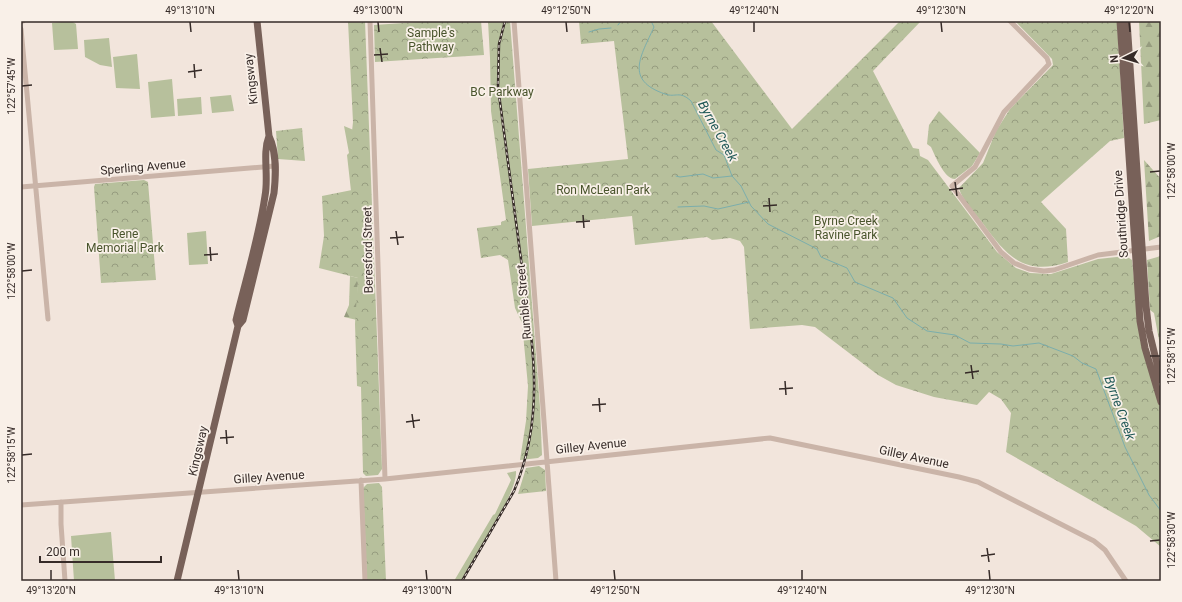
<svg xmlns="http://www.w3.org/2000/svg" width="1182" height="602" viewBox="0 0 1182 602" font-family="Roboto,sans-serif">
	<defs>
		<pattern id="forest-firs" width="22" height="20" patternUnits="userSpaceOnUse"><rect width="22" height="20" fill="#b7c09c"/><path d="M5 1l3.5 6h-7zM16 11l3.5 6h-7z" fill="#969c7f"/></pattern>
		<pattern id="park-crowns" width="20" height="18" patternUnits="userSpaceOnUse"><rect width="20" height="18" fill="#b7c09c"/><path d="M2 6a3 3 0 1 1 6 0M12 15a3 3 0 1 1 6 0" fill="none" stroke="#969c7f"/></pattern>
	</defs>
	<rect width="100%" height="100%" fill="#f2e5dc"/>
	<path fill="#b7c09c" d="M71 21 76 24 78 49 54 50 52 23Z
		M109 38 112 67 100 65 85 57 84 40Z
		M137 54 140 89 116 88 113 57Z
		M172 79 175 116 151 118 148 82Z
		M231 95 234 111 212 113 210 97Z
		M201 97 202 114 178 116 177 99Z
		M344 126 356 131 364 192 351 191 347 155 349 153Z
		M206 231 208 264 189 265 187 233Z
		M516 471C518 493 473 559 461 581H454L493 515 495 514 511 480 507 473Z
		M111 532 115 581H74L71 536Z"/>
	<path fill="url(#forest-firs)" d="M1139 21H1161V120L1144 124Z
		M1144 160 1161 179V236L1149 241Z
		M1161 256V351L1154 313 1150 310 1147 260Z
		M350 276 358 278 357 320 344 317 349 305Z"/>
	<path fill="url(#park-crowns)" d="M348 21H365L382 469 378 475 366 476 363 473 361 387 357 386 355 324 358 278 319 268 324 236 322 196 352 190 350 150 353 122Z
		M433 21H481L484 55 375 62 374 25Z
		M488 21H510L540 407 542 455 538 458 520 460 526 421 528 386 522 323 515 308 508 260 500 255 481 258 477 228 501 225V222L506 220 491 111 490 58Z
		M579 21H711L792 129 900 21H921L873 71 913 148 919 149 920 156 928 160 997 252 1016 268 1030 273 1051 274 1098 259 1126 256 1132 260 1141 344 1161 411V547L1136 526 1006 452 1011 413 1001 399 989 392 977 405 934 397 896 385 878 375 815 327 802 325 750 329 744 247 740 241 730 238 712 240 707 237 635 245 632 216 532 226 528 169 628 159 614 41 581 44Z
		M1015 21H1117L1124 138 1110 141 1041 202 1066 229 1068 262C1023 277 1006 255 981 221 973 211 962 200 959 188L983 163 996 131 1010 109 1053 65 1052 59Z
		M939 111 980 153 972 166 955 179C944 179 935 155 931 147L927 144 929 125Z
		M302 128 305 161 278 159 276 131Z
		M144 180 148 182 156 280 101 283 94 187 95 184Z
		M539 466 545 470 546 491 518 494 526 468Z
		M379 483 382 487 386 581H367L363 488 367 484Z"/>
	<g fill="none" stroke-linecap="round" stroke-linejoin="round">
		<path stroke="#7baeac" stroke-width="1" d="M651 21 654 27C641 56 624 80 665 94 676 98 679 90 691 101L716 150 724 155 732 176 741 186 751 206 768 224 817 249 821 257 847 268 855 282 893 298 907 318 927 331 955 335 970 343 1001 344 1013 346 1039 343 1073 356 1082 363 1096 369 1125 447 1149 495 1161 511
			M618 25 621 21
			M589 32 599 29 611 28
			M676 176 680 177 703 174 713 178 732 176
			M678 207 704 206 718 209 749 202"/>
		<path stroke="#cab4a8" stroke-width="5" d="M21 21H23
			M370 21 385 479
			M514 21 556 581
			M1010 21 1047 58 1049 64 1004 112 975 167 952 186 1001 252 1014 263 1029 269 1044 271 1054 270 1098 255 1161 247
			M21 29 48 319
			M21 187 275 166
			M361 480 365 581
			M61 502V524L65 581
			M21 505 385 479 770 438 959 477 978 482 1094 541 1105 550 1126 581"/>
		<path stroke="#786159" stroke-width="7" d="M1120 21 1140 321 1145 348 1161 402
			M1127 21 1146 306 1149 331 1161 380
			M238 326 236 320C246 279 259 237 265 196 269 175 262 154 269 136
			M177 581 238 326 243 320 274 193C276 174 277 153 269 136L257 21"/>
		<g stroke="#362b28" stroke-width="2.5">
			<path id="rail" d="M462 581 514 491C548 411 531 336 520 252 513 197 505 142 498 87L499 44 505 21"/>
		</g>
		<use href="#rail" stroke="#f9f0e8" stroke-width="1" stroke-dasharray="3" stroke-linecap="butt"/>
	</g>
	<path fill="none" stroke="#362b28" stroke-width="1.5" d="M190 22 191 32M378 22 379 32M566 22 567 32M754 22V32M941 22 942 32M1129 22 1130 32M380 48 382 62M374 55 388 54M194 64 195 78M188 72 202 70M22 86 32 85M1150 172 1160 171M955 182 957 196M949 190 963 188M769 198 770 212M763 206 777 205M583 215 584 228M576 222 590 221M396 231 398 245M390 238 404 237M210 247 211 261M204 255 218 254M22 271 32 270M1150 356H1160M971 365 973 379M965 373 979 371M785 381 786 395M779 389 793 388M599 398 600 412M592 405 606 404M412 414 414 428M406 422 420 420M226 430 227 444M220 438 234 437M22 455 32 454M1150 541 1160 540M987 548 989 562M981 556 995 554M51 570V580M238 570 239 580M426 570 427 580M614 570 615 580M802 570V580M989 570 990 580"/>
	<g text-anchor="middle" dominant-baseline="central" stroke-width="3.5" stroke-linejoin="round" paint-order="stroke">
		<g font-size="12" fill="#49542c" stroke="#f9f0e8">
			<text x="431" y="33">Sample's<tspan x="431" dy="14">Pathway</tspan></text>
			<text x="502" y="92">BC Parkway</text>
			<text x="603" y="190">Ron McLean Park</text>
			<text x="846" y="221">Byrne Creek<tspan x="846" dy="14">Ravine Park</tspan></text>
			<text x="125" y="234">Rene<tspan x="125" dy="14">Memorial Park</tspan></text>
		</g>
		<g font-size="12" fill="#362b28" stroke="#f9f0e8">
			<text transform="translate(251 79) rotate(-96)">Kingsway</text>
			<text transform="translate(143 167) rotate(-5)">Sperling Avenue</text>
			<text transform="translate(1121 214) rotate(-94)">Southridge Drive</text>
			<text transform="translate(368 250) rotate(-91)">Beresford Street</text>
			<text transform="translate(524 302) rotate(-95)">Rumble Street</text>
			<text transform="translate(591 446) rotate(-6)">Gilley Avenue</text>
			<text transform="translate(198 451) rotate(-77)">Kingsway</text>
			<text transform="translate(914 457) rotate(12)">Gilley Avenue</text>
			<text transform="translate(269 477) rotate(-4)">Gilley Avenue</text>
		</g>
		<g font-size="13" font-style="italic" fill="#1e5756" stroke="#f9f0e8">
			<text transform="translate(718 131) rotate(61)">Byrne Creek</text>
			<text transform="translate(1120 408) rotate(70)">Byrne Creek</text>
		</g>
	</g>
	<rect width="1182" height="602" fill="none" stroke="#f9f0e8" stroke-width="44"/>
	<g transform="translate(1124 58) rotate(265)" stroke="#f9f0e8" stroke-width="3" paint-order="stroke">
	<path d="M0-3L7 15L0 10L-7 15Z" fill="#362b28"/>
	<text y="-6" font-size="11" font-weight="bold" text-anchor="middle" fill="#362b28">N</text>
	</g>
	<path d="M40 556v6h121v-6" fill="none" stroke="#362b28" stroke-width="2"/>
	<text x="46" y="556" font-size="12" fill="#362b28" stroke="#f9f0e8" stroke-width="3" paint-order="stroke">200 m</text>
	<rect x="22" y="22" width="1138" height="558" fill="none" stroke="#362b28" stroke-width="1.5"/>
	<g font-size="10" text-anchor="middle" fill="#362b28">
		<text x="190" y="14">49°13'10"N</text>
		<text x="378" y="14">49°13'00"N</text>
		<text x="566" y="14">49°12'50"N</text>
		<text x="754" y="14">49°12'40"N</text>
		<text x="941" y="14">49°12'30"N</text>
		<text x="1129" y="14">49°12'20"N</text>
		<text transform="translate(11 86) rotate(-90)" y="4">122°57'45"W</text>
		<text transform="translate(1171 171) rotate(-90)" y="4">122°58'00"W</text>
		<text transform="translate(11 271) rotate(-90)" y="4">122°58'00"W</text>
		<text transform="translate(1171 356) rotate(-90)" y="4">122°58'15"W</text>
		<text transform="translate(11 455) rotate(-90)" y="4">122°58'15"W</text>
		<text transform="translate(1171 540) rotate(-90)" y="4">122°58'30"W</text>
		<text x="51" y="594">49°13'20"N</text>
		<text x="239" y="594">49°13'10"N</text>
		<text x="427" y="594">49°13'00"N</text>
		<text x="615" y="594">49°12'50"N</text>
		<text x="802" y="594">49°12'40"N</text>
		<text x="990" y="594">49°12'30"N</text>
	</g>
</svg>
